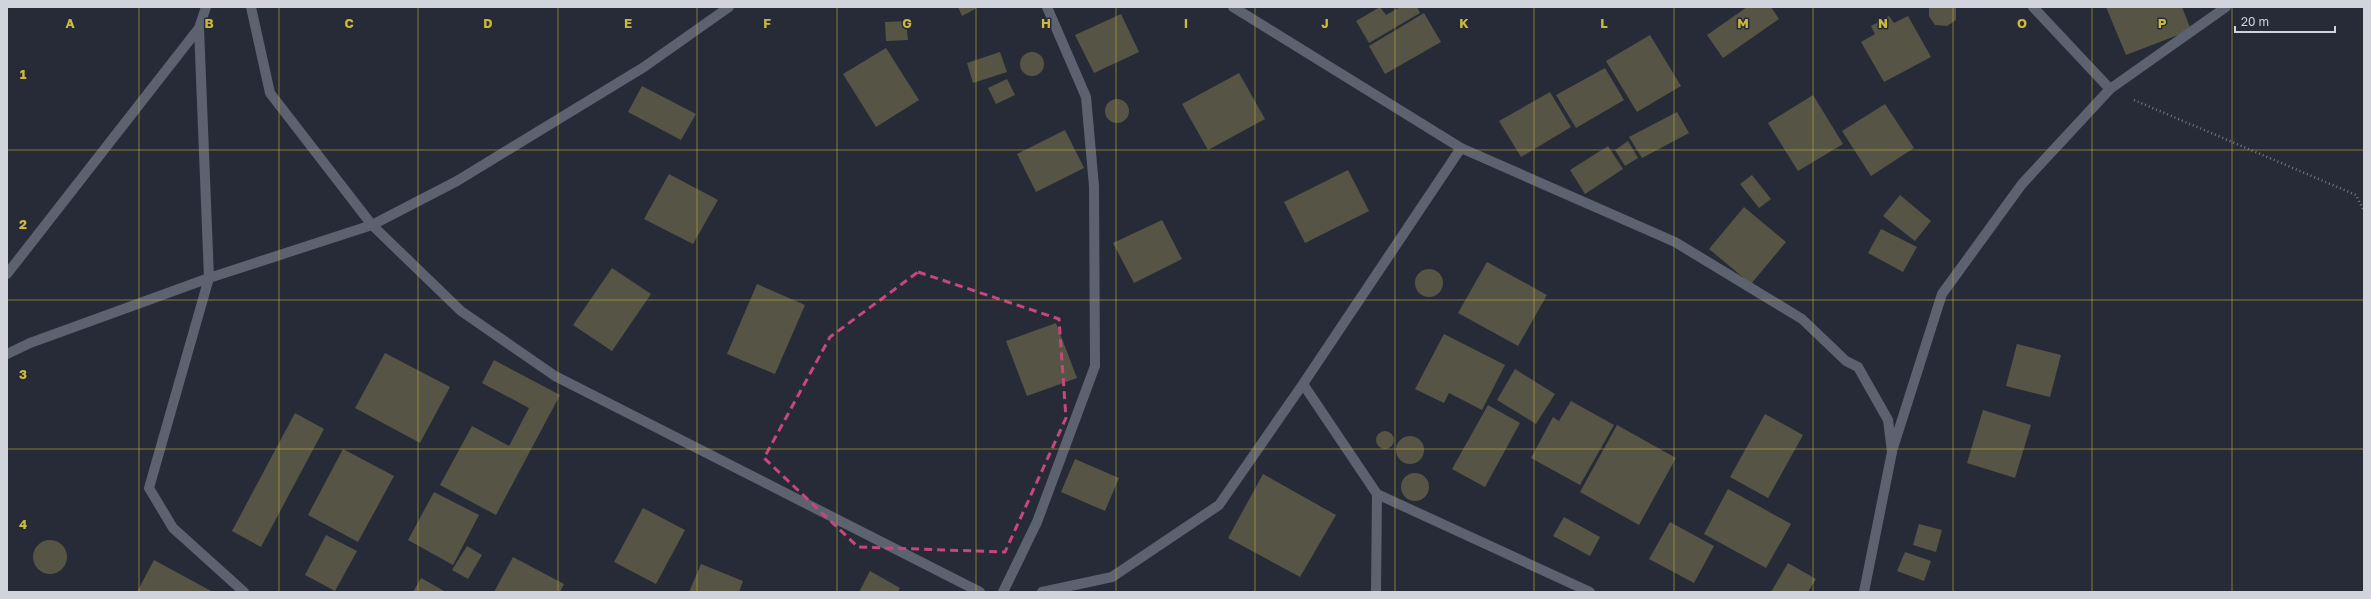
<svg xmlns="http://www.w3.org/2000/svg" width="2371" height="599" viewBox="0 0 2371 599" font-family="'Golos Text',sans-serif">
	<rect width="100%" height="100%" fill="#272b38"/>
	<path fill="#565444" d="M958 7H979L962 16Z
		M1380 7 1386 15 1400 7H1417L1420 13 1369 43 1356 21Z
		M1747 7H1771L1779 19 1723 58 1707 35Z
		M1929 7H1956V20L1947 26 1935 25 1929 16Z
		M2106 7H2182L2191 30 2126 55Z
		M1424 13 1441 42 1385 74 1369 46Z
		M1121 14 1139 52 1094 73 1075 35Z
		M1889 16 1894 23 1908 16 1931 57 1884 82 1861 42 1875 34 1871 26Z
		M906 21 908 40 886 41 885 22Z
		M1650 35 1681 86 1637 112 1606 61Z
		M886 48 919 100 876 127 843 74Z
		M1000 52 1007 72 973 83 967 63Z
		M1020 64a12 12 0 1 1 24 0a12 12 0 1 1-24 0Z
		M1605 68 1624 100 1576 128 1556 95Z
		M1239 73 1265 119 1208 150 1182 104Z
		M1007 79 1015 95 996 104 988 88Z
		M642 86 696 114 681 140 628 112Z
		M1550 92 1571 127 1521 157 1499 121Z
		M1813 95 1843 144 1798 171 1768 123Z
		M1105 111a12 12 0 1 1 24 0a12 12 0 1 1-24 0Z
		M1885 104 1914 148 1871 176 1842 131Z
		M1677 112 1689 133 1642 158 1629 137Z
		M1065 130 1084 168 1036 192 1017 154Z
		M1628 141 1638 158 1625 166 1615 150Z
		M1608 146 1623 169 1585 194 1570 170Z
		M1348 170 1369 211 1305 243 1284 202Z
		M669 174 718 200 693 244 644 219Z
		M1752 175 1771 199 1759 208 1740 184Z
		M1900 195 1931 221 1915 241 1883 216Z
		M1744 207 1786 242 1751 284 1709 249Z
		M1162 220 1182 259 1134 283 1113 243Z
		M1881 229 1917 247 1903 272 1868 253Z
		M1487 262 1547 295 1518 346 1458 313Z
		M612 268 651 294 612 351 573 325Z
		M1415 283a14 14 0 1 1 28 0a14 14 0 1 1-28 0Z
		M757 284 805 305 775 374 727 354Z
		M1056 323 1077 378 1027 396 1006 341Z
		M1444 334 1505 365 1482 410 1449 393 1444 403 1415 389Z
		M2017 344 2061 355 2050 397 2006 386Z
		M385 353 450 387 420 443 355 408Z
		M494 360 560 395 496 515 440 485 472 426 509 446 529 408 482 383Z
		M1515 369 1555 394 1536 424 1497 400Z
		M1571 401 1614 425 1580 485 1531 458 1553 417 1559 421Z
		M1488 405 1520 423 1485 487 1452 469Z
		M1983 410 2031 425 2015 478 1967 463Z
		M295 413 324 429 261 547 232 531Z
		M1765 414 1803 435 1768 498 1730 477Z
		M1617 425 1676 458 1639 525 1580 492Z
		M1376 440a9 9 0 1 1 18 0a9 9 0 1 1-18 0Z
		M1396 450a14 14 0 1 1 28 0a14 14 0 1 1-28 0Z
		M343 449 394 476 358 542 308 515Z
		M1075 459 1119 478 1105 511 1061 492Z
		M1401 487a14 14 0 1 1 28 0a14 14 0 1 1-28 0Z
		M1263 474 1336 515 1300 577 1228 538Z
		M1728 489 1791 524 1766 568 1704 534Z
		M434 492 479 515 453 565 408 540Z
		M643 508 685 530 656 584 614 562Z
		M1564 517 1600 537 1590 556 1553 536Z
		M1670 522 1714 546 1694 583 1649 559Z
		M1919 524 1942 530 1936 552 1913 545Z
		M326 535 357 551 335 591 305 575Z
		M33 557a17 17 0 1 1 34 0a17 17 0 1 1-34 0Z
		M467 546 482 555 468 579 452 570Z
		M1905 552 1931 561 1924 581 1897 571Z
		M513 557 564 584 560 592H494Z
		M154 560 213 592H137Z
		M1788 563 1816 579 1808 592H1771Z
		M701 564 743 581 739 592H689Z
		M870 571 900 588 898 592H859Z
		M421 578 446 592H413Z"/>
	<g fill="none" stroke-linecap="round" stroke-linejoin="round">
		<path stroke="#767985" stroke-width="2.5" stroke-dasharray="1 3" stroke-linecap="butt" d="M2134 100 2356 195 2364 211"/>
		<path stroke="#5d6271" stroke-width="10" d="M206 7 199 28 209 278 149 488 173 528 244 592
			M251 7 270 93 372 225 461 311 555 376 980 592
			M1233 7 1461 148 1675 242 1802 319 1846 361 1858 367 1888 420 1892 452 1864 592
			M2033 7 2110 89
			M7 274 199 28
			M7 354 30 343 209 278 372 225 457 181 644 67 729 7
			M1303 384 1377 494 1590 592
			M1893 448 1942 294 2022 184 2110 89 2226 7
			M1003 592 1037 522 1095 366 1094 186 1086 97 1047 7
			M1042 592 1112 577 1219 505 1303 384 1461 148
			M1376 592 1377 494"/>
	</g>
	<path fill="none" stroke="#c6477c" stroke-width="3" stroke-dasharray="8 5" stroke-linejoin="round" d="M918 272 1059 319 1066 418 1005 552 858 547 764 458 830 337Z"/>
	<path fill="none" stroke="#cdb938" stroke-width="1" stroke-opacity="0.55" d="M139 7V592M279 7V592M418 7V592M558 7V592M697 7V592M837 7V592M976 7V592M1116 7V592M1255 7V592M1395 7V592M1534 7V592M1674 7V592M1813 7V592M1953 7V592M2092 7V592M2232 7V592M7 150H2364M7 300H2364M7 449H2364"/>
	<g font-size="13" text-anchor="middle" font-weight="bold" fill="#cdb938" stroke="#272b38" stroke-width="3" stroke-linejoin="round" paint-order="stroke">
		<text x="70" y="28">A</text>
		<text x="209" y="28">B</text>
		<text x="349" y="28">C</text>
		<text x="488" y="28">D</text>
		<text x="628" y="28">E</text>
		<text x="767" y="28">F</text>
		<text x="907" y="28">G</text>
		<text x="1046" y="28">H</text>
		<text x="1186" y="28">I</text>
		<text x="1325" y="28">J</text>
		<text x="1464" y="28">K</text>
		<text x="1604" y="28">L</text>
		<text x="1743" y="28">M</text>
		<text x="1883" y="28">N</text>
		<text x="2022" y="28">O</text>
		<text x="2162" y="28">P</text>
		<text x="23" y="79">1</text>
		<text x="23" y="229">2</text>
		<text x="23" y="379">3</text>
		<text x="23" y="529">4</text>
	</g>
	<rect width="2371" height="599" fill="none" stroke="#d2d4dd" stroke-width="16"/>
	<path d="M2235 26v6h100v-6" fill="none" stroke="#d2d4dd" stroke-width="2"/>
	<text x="2241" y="26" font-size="12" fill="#d2d4dd" stroke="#272b38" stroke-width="3" paint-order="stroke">20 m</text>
</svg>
